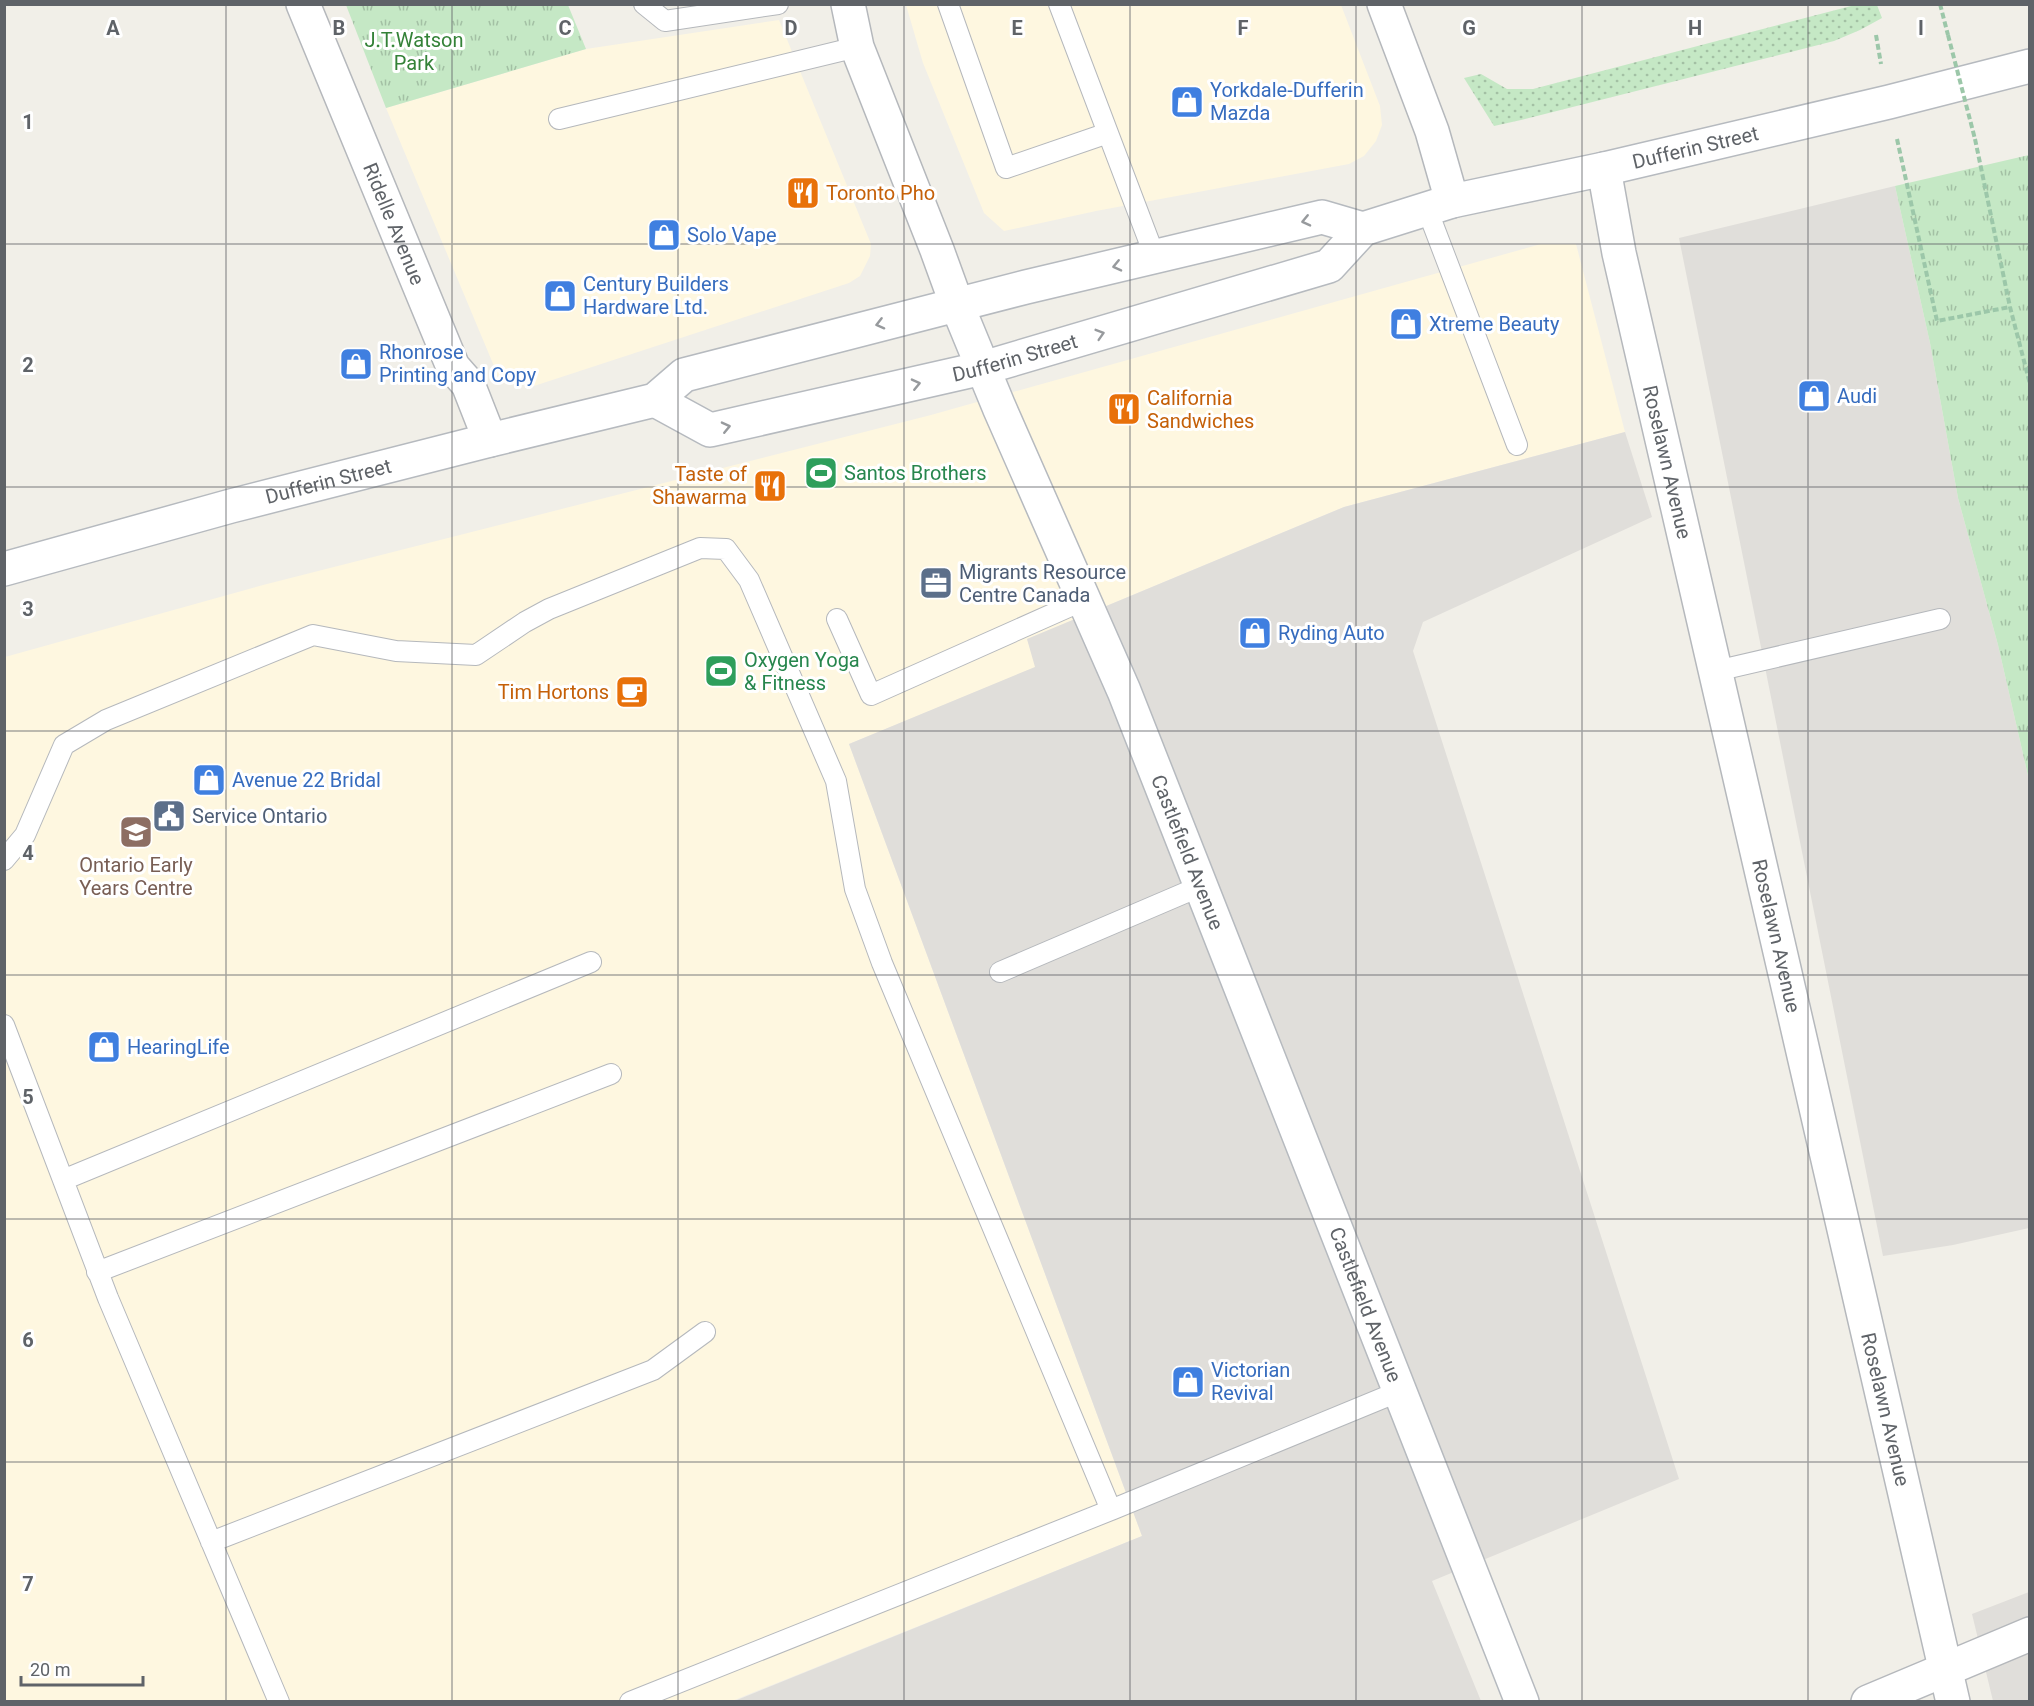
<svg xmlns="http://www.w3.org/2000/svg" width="2034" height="1706" viewBox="0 0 2034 1706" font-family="Roboto,sans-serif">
	<defs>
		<pattern id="grass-dots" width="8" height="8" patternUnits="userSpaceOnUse" patternTransform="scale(1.5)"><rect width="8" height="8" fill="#c5e8c5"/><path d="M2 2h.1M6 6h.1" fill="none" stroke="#a3c0a4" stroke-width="1.8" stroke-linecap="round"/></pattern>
		<pattern id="park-tufts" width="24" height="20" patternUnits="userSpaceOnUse" patternTransform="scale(1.5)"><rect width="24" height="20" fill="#c5e8c5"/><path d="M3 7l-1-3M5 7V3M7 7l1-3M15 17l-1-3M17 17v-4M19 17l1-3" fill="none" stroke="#a3c0a4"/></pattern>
	</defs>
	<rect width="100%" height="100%" fill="#f1efe8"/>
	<path fill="#fef7e0" d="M906 5H1341L1380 106 1382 125 1376 141 1364 156 1349 164 1096 211 1004 231 984 213 923 63Z
		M779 20 871 244 870 256 860 276 849 283 534 386 499 378 386 108 586 49Z
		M1541 244H1576L1625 432 1344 507 1027 639 1036 667 849 744 1142 1536 732 1701 5 1702V657L263 585 931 415Z"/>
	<path fill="#e0deda" d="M1895 186 1930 343 1958 498 1998 645 2029 780V1228L1953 1245 1883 1256 1679 238Z
		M1625 432 1652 517 1423 622 1413 651 1679 1479 1432 1581 1481 1701 732 1702 1142 1536 849 744 1035 667 1027 639 1344 507Z
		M2029 1592V1701H1993L1972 1614Z"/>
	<path fill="url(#grass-dots)" d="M1855 5H1877L1882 18 1860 30 1834 41 1521 120 1494 126 1464 78 1481 74 1507 89H1533Z"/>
	<path fill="url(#park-tufts)" d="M346 5H568L586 49 386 108Z
		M2029 155H2030L2029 780 1998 645 1958 498 1930 343 1895 186Z"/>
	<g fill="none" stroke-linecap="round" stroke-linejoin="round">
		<g stroke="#b5b8bc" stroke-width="22">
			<path id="lane" d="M644 4 665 21 778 4
				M948 4 1006 168 1108 133
				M1059 4 1155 257
				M559 119 857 47
				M1427 209 1517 445
				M837 619 871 695 1084 600
				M1716 671 1940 619
				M4 860 25 835 64 745 106 720 313 635 396 651 476 655 525 622 549 609 700 548 726 549 749 580 836 781 855 889 882 963 1111 1510 630 1702
				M1000 972 1201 886
				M4 1025 108 1298 279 1702
				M63 1180 591 962
				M97 1272 611 1074
				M1111 1510 1400 1391
				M211 1542 653 1370 705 1332"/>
		</g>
		<g stroke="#b5b8bc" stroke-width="36">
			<g id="street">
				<path id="s1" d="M303 4 453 367 468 384 490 440"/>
				<path d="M848 4 857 47 937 250 957 305"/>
				<path d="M1384 4 1432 131 1452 201"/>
				<path id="s2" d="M1604 169 1619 253 1953 1702"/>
				<path d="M1868 1702 2030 1634"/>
			</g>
		</g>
		<g stroke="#b6babf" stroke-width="36">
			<g id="secondary">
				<path id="s3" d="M957 305 999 407 1124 691 1522 1702"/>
				<path id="s4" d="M655 400 710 430 983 368 1329 266 1363 229 1452 201 1604 169 1889 102 2030 66"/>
				<path id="s5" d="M4 569 231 506 490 440 655 400 684 375 1026 287 1322 217 1363 229"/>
			</g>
		</g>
		<path stroke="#9cc7a9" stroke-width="4" stroke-dasharray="6 3" stroke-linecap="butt" d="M1940 4 1948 35
			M1876 35 1881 64
			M1897 139 1937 321 2010 307
			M1975 139 2010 307 2030 384"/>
		<use href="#lane" stroke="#fff" stroke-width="20"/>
		<use href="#street" stroke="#fff" stroke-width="33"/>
		<use href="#secondary" stroke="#fff" stroke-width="33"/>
		<path stroke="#9cc7a9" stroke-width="4" stroke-dasharray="6 3" stroke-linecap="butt" d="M1948 35 1975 139"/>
	</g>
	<defs><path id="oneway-chevron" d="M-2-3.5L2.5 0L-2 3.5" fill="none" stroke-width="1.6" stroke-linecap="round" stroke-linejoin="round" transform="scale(1.5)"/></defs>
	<g stroke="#979a9d">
		<use href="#oneway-chevron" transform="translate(1306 221) rotate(167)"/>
		<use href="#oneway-chevron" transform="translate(1117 266) rotate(167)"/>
		<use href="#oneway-chevron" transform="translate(880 324) rotate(166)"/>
		<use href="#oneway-chevron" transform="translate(1100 334) rotate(-17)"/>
		<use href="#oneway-chevron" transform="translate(916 384) rotate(-13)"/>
		<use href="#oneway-chevron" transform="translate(726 427) rotate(-13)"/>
	</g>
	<path fill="none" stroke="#5f6368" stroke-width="1.5" stroke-opacity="0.55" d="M226 4V1702M452 4V1702M678 4V1702M904 4V1702M1130 4V1702M1356 4V1702M1582 4V1702M1808 4V1702M4 244H2030M4 487H2030M4 731H2030M4 975H2030M4 1219H2030M4 1462H2030"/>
	<defs>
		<g id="shop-square" transform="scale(1.725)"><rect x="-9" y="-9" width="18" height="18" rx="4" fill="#3f7fe0" stroke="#fff"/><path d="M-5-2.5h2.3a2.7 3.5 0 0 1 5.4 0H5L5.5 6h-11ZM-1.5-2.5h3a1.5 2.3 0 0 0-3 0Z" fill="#fff"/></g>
		<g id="restaurant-square" transform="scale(1.725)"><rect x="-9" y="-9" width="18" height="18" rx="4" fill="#e8710a" stroke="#fff"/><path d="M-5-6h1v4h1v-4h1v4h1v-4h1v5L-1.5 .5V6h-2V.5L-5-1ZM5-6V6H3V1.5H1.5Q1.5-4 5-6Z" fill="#fff"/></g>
		<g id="stadium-square" transform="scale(1.725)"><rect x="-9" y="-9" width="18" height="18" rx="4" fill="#2e9e5b" stroke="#fff"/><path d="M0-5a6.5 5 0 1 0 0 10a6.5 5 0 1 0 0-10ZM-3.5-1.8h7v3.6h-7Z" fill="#fff"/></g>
		<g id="office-square" transform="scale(1.725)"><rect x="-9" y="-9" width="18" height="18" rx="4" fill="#5c6f8a" stroke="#fff"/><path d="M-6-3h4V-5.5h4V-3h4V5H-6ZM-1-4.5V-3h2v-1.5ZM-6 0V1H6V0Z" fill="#fff"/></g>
		<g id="cafe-square" transform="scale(1.725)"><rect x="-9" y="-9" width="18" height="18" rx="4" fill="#e8710a" stroke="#fff"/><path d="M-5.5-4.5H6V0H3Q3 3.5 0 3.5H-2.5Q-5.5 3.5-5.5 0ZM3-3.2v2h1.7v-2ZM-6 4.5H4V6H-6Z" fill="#fff"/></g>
		<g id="civic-square" transform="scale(1.725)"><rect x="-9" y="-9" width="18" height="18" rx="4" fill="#5c6f8a" stroke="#fff"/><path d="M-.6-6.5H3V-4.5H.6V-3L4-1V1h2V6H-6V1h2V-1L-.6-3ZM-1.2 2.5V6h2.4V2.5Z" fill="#fff"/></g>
		<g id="school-square" transform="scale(1.725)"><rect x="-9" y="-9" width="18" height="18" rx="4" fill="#8d6e63" stroke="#fff"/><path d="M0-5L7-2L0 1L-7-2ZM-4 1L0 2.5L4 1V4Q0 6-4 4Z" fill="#fff"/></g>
	</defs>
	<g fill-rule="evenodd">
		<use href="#shop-square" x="1187" y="102"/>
		<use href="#restaurant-square" x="803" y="193"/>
		<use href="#shop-square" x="664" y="235"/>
		<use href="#shop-square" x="560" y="296"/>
		<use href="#shop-square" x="1406" y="324"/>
		<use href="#shop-square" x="356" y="364"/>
		<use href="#shop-square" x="1814" y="396"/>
		<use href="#restaurant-square" x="1124" y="409"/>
		<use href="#stadium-square" x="821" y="473"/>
		<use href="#restaurant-square" x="770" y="486"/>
		<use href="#office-square" x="936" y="583"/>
		<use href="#shop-square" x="1255" y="633"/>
		<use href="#stadium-square" x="721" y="671"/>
		<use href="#cafe-square" x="632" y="692"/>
		<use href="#shop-square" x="209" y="780"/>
		<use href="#civic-square" x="169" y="816"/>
		<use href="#school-square" x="136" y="832"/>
		<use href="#shop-square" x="104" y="1047"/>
		<use href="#shop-square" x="1188" y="1382"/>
	</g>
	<g text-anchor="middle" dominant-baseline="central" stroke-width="6" stroke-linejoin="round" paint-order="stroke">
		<g font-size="20" fill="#348238" stroke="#fff">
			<text x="414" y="40">J.T.Watson<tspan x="414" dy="23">Park</tspan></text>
		</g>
		<g font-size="20" fill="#366cbe" stroke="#fff" text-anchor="start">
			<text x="1210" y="90">Yorkdale-Dufferin<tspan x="1210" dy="23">Mazda</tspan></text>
			<text x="687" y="235">Solo Vape</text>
			<text x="583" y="284">Century Builders<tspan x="583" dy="23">Hardware Ltd.</tspan></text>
			<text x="1429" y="324">Xtreme Beauty</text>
			<text x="379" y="352">Rhonrose<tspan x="379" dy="23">Printing and Copy</tspan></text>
			<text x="1837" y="396">Audi</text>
			<text x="1278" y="633">Ryding Auto</text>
			<text x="232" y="780">Avenue 22 Bridal</text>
			<text x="127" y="1047">HearingLife</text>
			<text x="1211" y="1370">Victorian<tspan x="1211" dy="23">Revival</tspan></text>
		</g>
		<g font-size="20" fill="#5f6368" stroke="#fff">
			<text stroke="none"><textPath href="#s4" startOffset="1096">Dufferin Street</textPath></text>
			<text stroke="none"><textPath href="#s1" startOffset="238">Ridelle Avenue</textPath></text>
			<text stroke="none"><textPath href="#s4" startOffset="376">Dufferin Street</textPath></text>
			<text stroke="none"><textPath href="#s2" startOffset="300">Roselawn Avenue</textPath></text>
			<text stroke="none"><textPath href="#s5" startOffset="336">Dufferin Street</textPath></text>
			<text stroke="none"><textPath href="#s3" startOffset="594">Castlefield Avenue</textPath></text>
			<text stroke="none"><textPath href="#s2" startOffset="786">Roselawn Avenue</textPath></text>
			<text stroke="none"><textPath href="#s3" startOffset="1080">Castlefield Avenue</textPath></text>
			<text stroke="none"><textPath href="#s2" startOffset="1272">Roselawn Avenue</textPath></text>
		</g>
		<g font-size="20" fill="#c56008" stroke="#fff" text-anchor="start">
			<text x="826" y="193">Toronto Pho</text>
			<text x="1147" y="398">California<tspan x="1147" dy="23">Sandwiches</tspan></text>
			<text x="747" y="474" text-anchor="end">Taste of<tspan x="747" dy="23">Shawarma</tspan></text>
			<text x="609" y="692" text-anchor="end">Tim Hortons</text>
		</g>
		<g font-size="20" fill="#27864d" stroke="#fff" text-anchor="start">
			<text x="844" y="473">Santos Brothers</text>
			<text x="744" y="660">Oxygen Yoga<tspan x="744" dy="23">&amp; Fitness</tspan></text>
		</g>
		<g font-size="20" fill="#4e5e75" stroke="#fff" text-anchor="start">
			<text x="959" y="572">Migrants Resource<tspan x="959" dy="23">Centre Canada</tspan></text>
			<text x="192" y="816">Service Ontario</text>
		</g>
		<g font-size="20" fill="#785e54" stroke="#fff">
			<text x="136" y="865">Ontario Early<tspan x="136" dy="23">Years Centre</tspan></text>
		</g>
	</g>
	<g font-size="20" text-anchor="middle" font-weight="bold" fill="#5f6368" stroke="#fff" stroke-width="6" stroke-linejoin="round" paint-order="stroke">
		<text x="113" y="35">A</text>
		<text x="339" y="35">B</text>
		<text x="565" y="35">C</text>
		<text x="791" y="35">D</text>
		<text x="1017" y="35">E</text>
		<text x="1243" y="35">F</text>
		<text x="1469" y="35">G</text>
		<text x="1695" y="35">H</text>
		<text x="1921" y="35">I</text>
		<text x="28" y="129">1</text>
		<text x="28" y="372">2</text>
		<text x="28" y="616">3</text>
		<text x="28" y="860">4</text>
		<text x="28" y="1104">5</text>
		<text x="28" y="1347">6</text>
		<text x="28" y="1591">7</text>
	</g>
	<rect width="2034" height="1706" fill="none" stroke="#5f6368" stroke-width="12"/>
	<path d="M21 1676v9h122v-9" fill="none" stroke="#5f6368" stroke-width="3"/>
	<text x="30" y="1676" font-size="18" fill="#5f6368" stroke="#ffffff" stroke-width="4.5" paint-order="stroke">20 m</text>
</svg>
